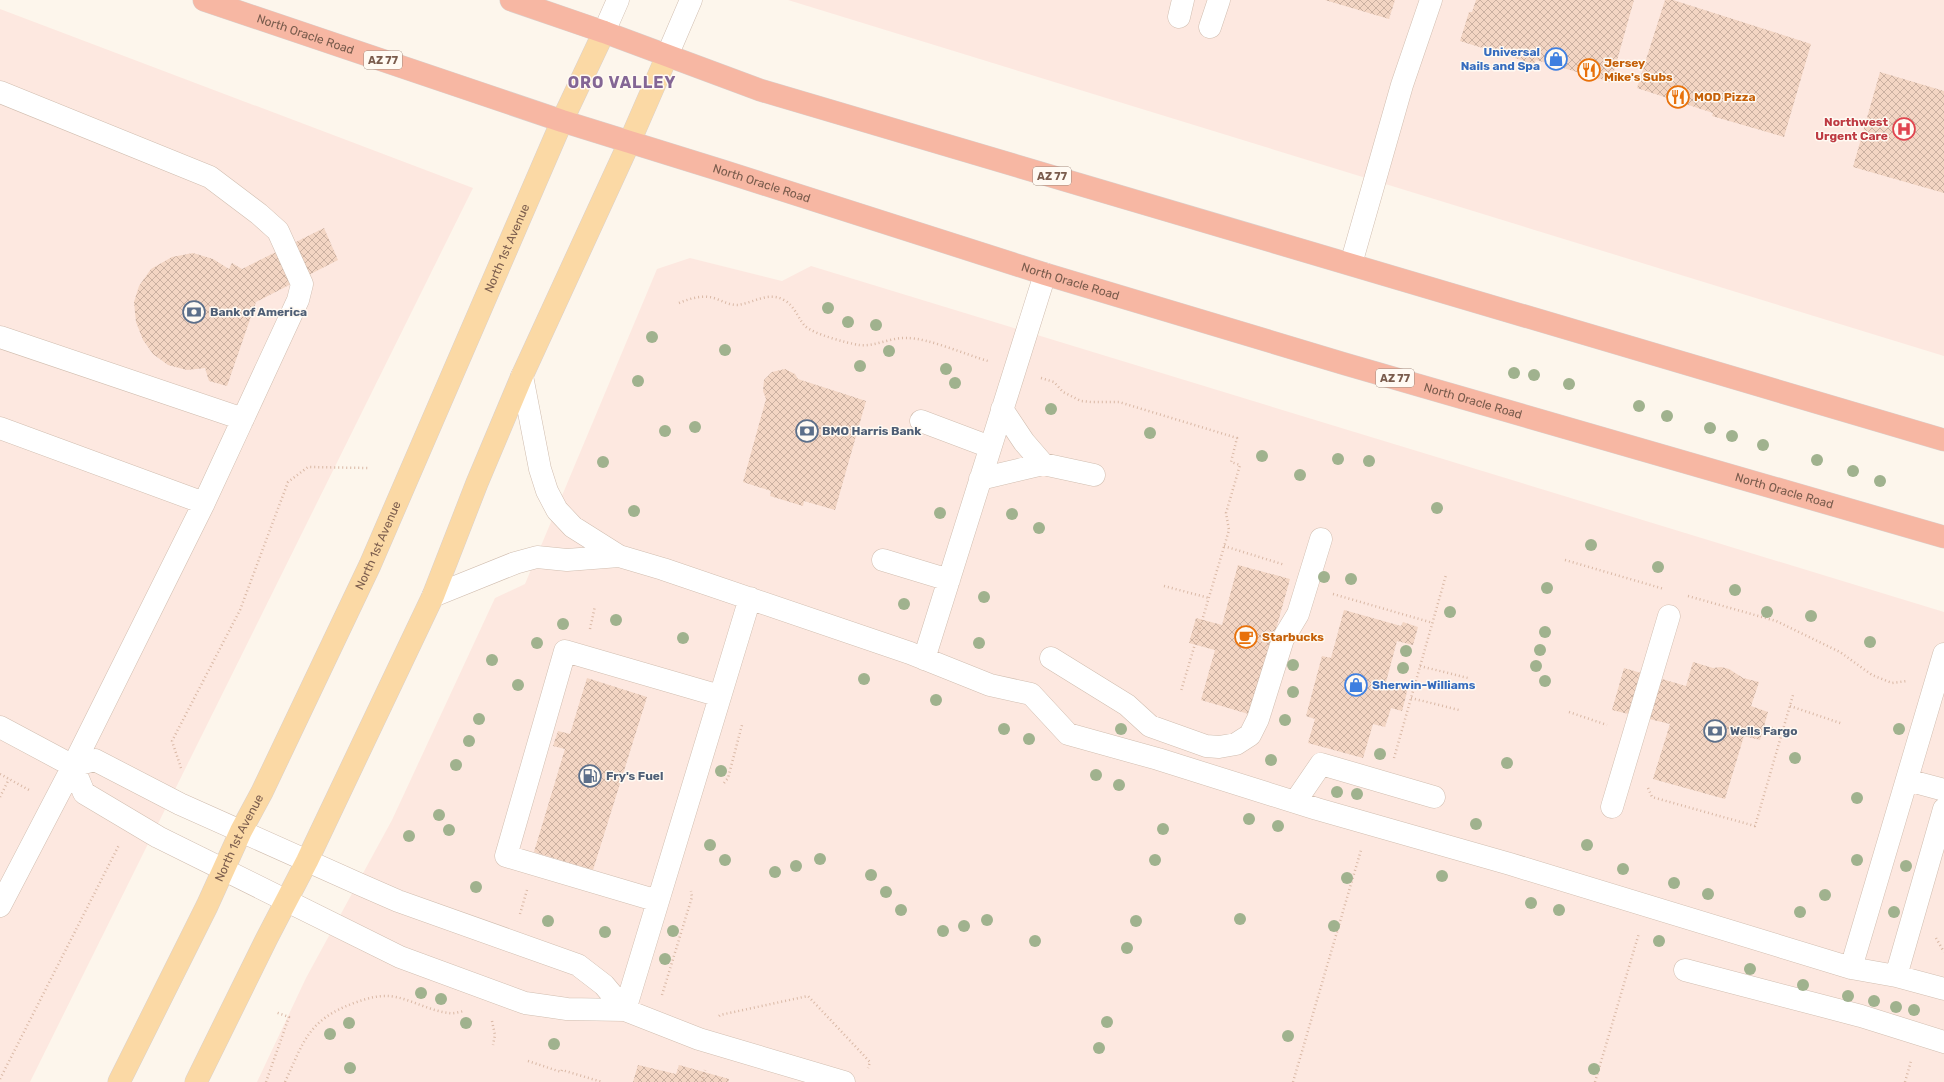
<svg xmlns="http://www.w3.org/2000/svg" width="1944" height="1082" viewBox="0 0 1944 1082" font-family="Rubik,sans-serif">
	<defs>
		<pattern id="building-cross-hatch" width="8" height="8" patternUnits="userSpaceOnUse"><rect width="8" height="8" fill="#f3d5c3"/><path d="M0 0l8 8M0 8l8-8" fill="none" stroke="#cab0a1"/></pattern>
	</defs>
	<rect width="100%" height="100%" fill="#fdf6ec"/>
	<path fill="#fde8e0" d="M788 0H1944V356Z
		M0 9 473 188 30 1082H0Z
		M690 258 782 281 811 266 1944 612V1082H257L306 978 392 820 495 598 525 584 657 269Z"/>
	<path fill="url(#building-cross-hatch)" d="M1325 0H1395L1389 19Z
		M1476 0H1634L1611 82 1536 60 1534 64 1460 41 1469 12H1472Z
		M1665 0H1673L1811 44 1784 137 1712 116 1713 113 1637 88Z
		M1880 72 1944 91V193L1853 167Z
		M324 228 338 260 256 302 227 386 209 381 205 368 187 370 168 365 153 354 143 340 136 322 134 302 139 286 151 269 172 257 193 253 213 259 229 269 232 263 242 269Z
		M785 369 795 374 798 379 866 401 835 510 804 501 803 506 770 496 771 491 743 482 766 399 763 391 764 380 772 372Z
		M1238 565 1290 579 1252 715 1201 700 1215 650 1189 643 1196 618 1222 625Z
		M1344 610 1401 626 1403 622 1418 627 1413 645 1397 641 1386 682 1408 688 1402 711 1391 708 1385 727 1373 724 1363 758 1308 743 1315 719 1306 716 1322 656 1331 658Z
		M1693 662 1713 668 1721 667 1729 669 1743 678 1759 682 1751 706 1768 712 1760 740 1744 736 1725 799 1653 779 1670 724 1612 710 1624 668 1686 686Z
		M587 678 647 697 593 870 534 852 565 749 553 746 558 731 570 734Z
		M638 1065 676 1074 679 1065 729 1079 728 1082H633Z"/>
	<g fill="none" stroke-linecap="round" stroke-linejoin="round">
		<g stroke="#d1beb0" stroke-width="23">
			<path id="minor" d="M1179 17 1183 0
				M1210 27 1219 0
				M604 32 618 0
				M667 56 691 0
				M0 92 210 177 259 214 278 231 302 284 298 300 204 503 73 766 0 906
				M1351 264 1402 85 1431 0
				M0 337 243 419
				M522 376 540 469 547 491 557 510 573 527 619 556 663 569 910 653 990 685 1031 694 1068 734 1158 759 1317 809 1510 864 1851 968 1896 976 1944 989
				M1002 409 1024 442 1043 464
				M921 421 990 447
				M0 428 204 503
				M980 479 1043 464 1094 475
				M883 560 949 580
				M433 596 515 563 537 557 567 560 619 556
				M1051 658 1127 705 1150 726 1206 746 1219 747 1236 744 1250 735 1258 719 1283 639 1298 614 1321 539
				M924 659 1045 274
				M0 727 73 766 84 793 158 837 400 957 525 1003 567 1009 625 1010 699 1039 844 1082
				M73 766 95 760 180 804 359 884 398 901 578 965 604 985 625 1010
				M1907 780 1944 790
				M1295 802 1321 764 1434 797
				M1612 807 1669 616
				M658 901 506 856 565 651 720 696
				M1851 968 1944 654
				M1685 970 1861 1016 1944 1042
				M1896 976 1944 809
				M625 1010 750 598"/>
		</g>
		<g stroke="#dad1cd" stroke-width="23">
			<g id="major">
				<path id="s1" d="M119 1082 207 906 241 831 262 792 370 565 562 121 604 32"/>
				<path d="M196 1082 267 938 307 861 433 596 477 483 522 376 630 141 667 56"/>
			</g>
		</g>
		<g stroke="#dad1cd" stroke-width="23">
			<g id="highway">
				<path id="s2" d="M204 0 562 121 723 171 1045 274 1345 364 1944 537"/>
				<path d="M511 0 604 32 760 90 1944 440"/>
			</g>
		</g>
		<path stroke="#d9b8a5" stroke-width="2.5" stroke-dasharray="1 3" stroke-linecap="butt" d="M679 303C691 298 704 294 717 299 724 302 730 305 738 305 753 303 769 291 784 300 795 306 797 317 805 326 813 334 847 343 859 345 875 347 891 337 907 338 928 338 967 355 988 361
			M1041 378 1054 382 1063 392 1081 401 1091 402H1119L1237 438 1231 462 1240 465 1226 513 1229 530 1181 691
			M1224 546 1285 565
			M1565 560 1664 589
			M1164 586 1209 598
			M1333 594 1433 623
			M1688 596 1776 621 1840 652 1872 675 1892 683 1907 681
			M590 629 595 606
			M1420 666 1468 678
			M1411 698 1459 710
			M1790 706 1843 724
			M1569 712 1607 725
			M1764 726 1783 731
			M1394 758 1446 575
			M181 768 172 741 240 610 288 482 308 467 368 468
			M0 774 29 790
			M724 783 728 778 742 725
			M1648 788 1652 797 1755 826 1793 695
			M0 797 9 779
			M520 914 527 890
			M1936 938 1944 952
			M662 995 692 897 691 891
			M719 1016 720 1015 808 996 870 1062 868 1068
			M492 1021 495 1035 493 1045
			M528 1061 561 1072 562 1070 602 1082
			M0 1079 119 845
			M266 1082 289 1017 275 1012
			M285 1082C304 1041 308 1020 354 1003 368 998 381 994 396 997 414 1001 431 1011 449 1013 453 1014 459 1012 464 1011
			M702 1082 705 1070
			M1293 1082 1361 850
			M1595 1082 1639 933
			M1905 1082 1911 1061"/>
		<use href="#minor" stroke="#fff" stroke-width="22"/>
		<use href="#major" stroke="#fbd9a5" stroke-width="22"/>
		<use href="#highway" stroke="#f7b7a3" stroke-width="22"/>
	</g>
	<g fill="#a0b28e">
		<circle cx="828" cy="308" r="6"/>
		<circle cx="848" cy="322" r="6"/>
		<circle cx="876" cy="325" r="6"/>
		<circle cx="652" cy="337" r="6"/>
		<circle cx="725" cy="350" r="6"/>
		<circle cx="889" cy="351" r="6"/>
		<circle cx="860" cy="366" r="6"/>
		<circle cx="946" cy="369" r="6"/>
		<circle cx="1514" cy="373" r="6"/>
		<circle cx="1534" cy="375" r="6"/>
		<circle cx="638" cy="381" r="6"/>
		<circle cx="955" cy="383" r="6"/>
		<circle cx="1569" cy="384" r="6"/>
		<circle cx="1639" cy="406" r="6"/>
		<circle cx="1051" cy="409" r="6"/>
		<circle cx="1667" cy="416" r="6"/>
		<circle cx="695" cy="427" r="6"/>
		<circle cx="1710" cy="428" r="6"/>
		<circle cx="665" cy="431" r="6"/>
		<circle cx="1150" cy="433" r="6"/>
		<circle cx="1732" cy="436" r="6"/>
		<circle cx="1763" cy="445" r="6"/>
		<circle cx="1262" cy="456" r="6"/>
		<circle cx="1338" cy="459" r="6"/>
		<circle cx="1817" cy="460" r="6"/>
		<circle cx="1369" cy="461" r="6"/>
		<circle cx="603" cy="462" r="6"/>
		<circle cx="1853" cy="471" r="6"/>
		<circle cx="1300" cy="475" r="6"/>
		<circle cx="1880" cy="481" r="6"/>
		<circle cx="1437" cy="508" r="6"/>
		<circle cx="634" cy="511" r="6"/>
		<circle cx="940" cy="513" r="6"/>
		<circle cx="1012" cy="514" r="6"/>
		<circle cx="1039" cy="528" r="6"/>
		<circle cx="1591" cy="545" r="6"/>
		<circle cx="1658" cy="567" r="6"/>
		<circle cx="1324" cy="577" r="6"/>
		<circle cx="1351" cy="579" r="6"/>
		<circle cx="1547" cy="588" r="6"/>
		<circle cx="1735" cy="590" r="6"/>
		<circle cx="984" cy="597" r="6"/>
		<circle cx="904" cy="604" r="6"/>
		<circle cx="1450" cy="612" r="6"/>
		<circle cx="1767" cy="612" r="6"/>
		<circle cx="1811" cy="616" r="6"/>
		<circle cx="616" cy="620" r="6"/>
		<circle cx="563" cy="624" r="6"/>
		<circle cx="1545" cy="632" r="6"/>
		<circle cx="683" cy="638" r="6"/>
		<circle cx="1870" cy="642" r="6"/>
		<circle cx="537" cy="643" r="6"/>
		<circle cx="979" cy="643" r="6"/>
		<circle cx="1540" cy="650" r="6"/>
		<circle cx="1406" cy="651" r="6"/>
		<circle cx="492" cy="660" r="6"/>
		<circle cx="1293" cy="665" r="6"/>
		<circle cx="1536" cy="666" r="6"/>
		<circle cx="1403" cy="668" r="6"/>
		<circle cx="864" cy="679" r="6"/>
		<circle cx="1545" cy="681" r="6"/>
		<circle cx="518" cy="685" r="6"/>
		<circle cx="1293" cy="692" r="6"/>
		<circle cx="936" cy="700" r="6"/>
		<circle cx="479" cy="719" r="6"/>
		<circle cx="1285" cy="720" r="6"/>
		<circle cx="1004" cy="729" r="6"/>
		<circle cx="1121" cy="729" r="6"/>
		<circle cx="1899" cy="729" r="6"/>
		<circle cx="1029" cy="739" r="6"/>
		<circle cx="469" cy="741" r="6"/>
		<circle cx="1380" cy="754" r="6"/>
		<circle cx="1795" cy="758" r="6"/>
		<circle cx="1271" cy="760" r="6"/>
		<circle cx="1507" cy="763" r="6"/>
		<circle cx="456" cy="765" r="6"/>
		<circle cx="721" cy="771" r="6"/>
		<circle cx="1096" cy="775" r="6"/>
		<circle cx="1119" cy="785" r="6"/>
		<circle cx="1337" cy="792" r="6"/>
		<circle cx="1357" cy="794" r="6"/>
		<circle cx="1857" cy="798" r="6"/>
		<circle cx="439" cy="815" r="6"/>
		<circle cx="1249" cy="819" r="6"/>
		<circle cx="1476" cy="824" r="6"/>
		<circle cx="1278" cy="826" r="6"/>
		<circle cx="1163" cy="829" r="6"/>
		<circle cx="449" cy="830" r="6"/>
		<circle cx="409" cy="836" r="6"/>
		<circle cx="710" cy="845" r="6"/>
		<circle cx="1587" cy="845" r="6"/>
		<circle cx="820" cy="859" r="6"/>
		<circle cx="725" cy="860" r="6"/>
		<circle cx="1155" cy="860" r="6"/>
		<circle cx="1857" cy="860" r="6"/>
		<circle cx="796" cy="866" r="6"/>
		<circle cx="1906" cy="866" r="6"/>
		<circle cx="1623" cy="869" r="6"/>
		<circle cx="775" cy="872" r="6"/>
		<circle cx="871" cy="875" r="6"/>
		<circle cx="1442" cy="876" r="6"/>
		<circle cx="1347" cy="878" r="6"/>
		<circle cx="1674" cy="883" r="6"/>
		<circle cx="476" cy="887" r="6"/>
		<circle cx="886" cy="892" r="6"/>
		<circle cx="1708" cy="894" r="6"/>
		<circle cx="1825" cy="895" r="6"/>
		<circle cx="1531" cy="903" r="6"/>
		<circle cx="901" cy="910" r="6"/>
		<circle cx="1559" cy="910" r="6"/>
		<circle cx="1800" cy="912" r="6"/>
		<circle cx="1894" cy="912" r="6"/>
		<circle cx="1240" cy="919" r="6"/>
		<circle cx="987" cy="920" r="6"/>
		<circle cx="548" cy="921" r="6"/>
		<circle cx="1136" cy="921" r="6"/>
		<circle cx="964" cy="926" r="6"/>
		<circle cx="1334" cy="926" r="6"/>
		<circle cx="673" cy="931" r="6"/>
		<circle cx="943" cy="931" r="6"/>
		<circle cx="605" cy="932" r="6"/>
		<circle cx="1035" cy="941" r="6"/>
		<circle cx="1659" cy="941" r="6"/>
		<circle cx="1127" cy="948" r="6"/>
		<circle cx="665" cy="959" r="6"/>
		<circle cx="1750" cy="969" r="6"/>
		<circle cx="1803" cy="985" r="6"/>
		<circle cx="421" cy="993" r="6"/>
		<circle cx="1848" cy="996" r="6"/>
		<circle cx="441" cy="999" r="6"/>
		<circle cx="1874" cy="1001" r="6"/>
		<circle cx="1896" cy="1007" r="6"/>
		<circle cx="1914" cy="1010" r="6"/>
		<circle cx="1107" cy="1022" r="6"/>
		<circle cx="349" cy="1023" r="6"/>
		<circle cx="466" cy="1023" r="6"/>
		<circle cx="330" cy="1034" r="6"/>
		<circle cx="1288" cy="1036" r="6"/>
		<circle cx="554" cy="1044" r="6"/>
		<circle cx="1099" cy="1048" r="6"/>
		<circle cx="350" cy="1068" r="6"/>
		<circle cx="1594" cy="1069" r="6"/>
	</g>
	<defs>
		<g id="shop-ring" transform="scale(1.15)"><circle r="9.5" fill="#fffaf3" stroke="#3f7fe0" stroke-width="1.5"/><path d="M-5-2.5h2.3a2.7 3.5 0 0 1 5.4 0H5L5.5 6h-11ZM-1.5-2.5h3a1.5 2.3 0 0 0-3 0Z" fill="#3f7fe0"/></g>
		<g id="restaurant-ring" transform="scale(1.15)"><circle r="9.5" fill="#fffaf3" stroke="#e8710a" stroke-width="1.5"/><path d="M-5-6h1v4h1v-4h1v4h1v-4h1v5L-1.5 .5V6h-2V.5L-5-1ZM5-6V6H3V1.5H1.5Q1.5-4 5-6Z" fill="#e8710a"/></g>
		<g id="hospital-ring" transform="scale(1.15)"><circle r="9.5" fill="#fffaf3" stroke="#e0444e" stroke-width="1.5"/><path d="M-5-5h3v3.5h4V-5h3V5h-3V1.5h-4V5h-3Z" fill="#e0444e"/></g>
		<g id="bank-ring" transform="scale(1.15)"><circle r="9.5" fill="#fffaf3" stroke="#5c6f8a" stroke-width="1.5"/><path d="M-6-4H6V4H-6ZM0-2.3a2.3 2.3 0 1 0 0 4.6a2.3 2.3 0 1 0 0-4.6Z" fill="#5c6f8a"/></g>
		<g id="cafe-ring" transform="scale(1.15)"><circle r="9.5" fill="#fffaf3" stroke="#e8710a" stroke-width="1.5"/><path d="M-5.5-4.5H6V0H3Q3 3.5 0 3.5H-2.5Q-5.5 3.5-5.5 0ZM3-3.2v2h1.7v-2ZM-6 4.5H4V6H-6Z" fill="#e8710a"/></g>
		<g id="fuel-ring" transform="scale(1.15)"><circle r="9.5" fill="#fffaf3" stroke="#5c6f8a" stroke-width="1.5"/><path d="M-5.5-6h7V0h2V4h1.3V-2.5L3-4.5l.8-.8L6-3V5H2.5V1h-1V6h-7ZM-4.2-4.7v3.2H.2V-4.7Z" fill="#5c6f8a"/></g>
	</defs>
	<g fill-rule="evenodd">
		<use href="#shop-ring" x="1556" y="59"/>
		<use href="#restaurant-ring" x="1589" y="70"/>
		<use href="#restaurant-ring" x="1678" y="97"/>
		<use href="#hospital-ring" x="1904" y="129"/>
		<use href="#bank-ring" x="194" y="312"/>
		<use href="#bank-ring" x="807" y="431"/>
		<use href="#cafe-ring" x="1246" y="637"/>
		<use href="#shop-ring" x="1356" y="685"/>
		<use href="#bank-ring" x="1715" y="731"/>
		<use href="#fuel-ring" x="590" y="776"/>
	</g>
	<g text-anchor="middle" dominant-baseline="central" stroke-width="3" stroke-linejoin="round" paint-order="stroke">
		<g fill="#fffaf3" stroke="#a28b7f" stroke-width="1">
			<rect x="364" y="51" width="38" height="18" rx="3"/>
			<rect x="1033" y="167" width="38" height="18" rx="3"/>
			<rect x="1376" y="369" width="38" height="18" rx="3"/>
		</g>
		<g font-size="11" font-weight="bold" fill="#7a5c4d">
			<text x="383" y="60">AZ 77</text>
			<text x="1052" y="176">AZ 77</text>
			<text x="1395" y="378">AZ 77</text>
		</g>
		<g font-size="12" fill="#7a5c4d" stroke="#fffaf3">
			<text stroke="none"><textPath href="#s2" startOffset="107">North Oracle Road</textPath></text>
			<text stroke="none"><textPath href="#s2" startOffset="587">North Oracle Road</textPath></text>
			<text stroke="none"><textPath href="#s1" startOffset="920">North 1st Avenue</textPath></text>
			<text stroke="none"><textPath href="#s2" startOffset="911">North Oracle Road</textPath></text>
			<text stroke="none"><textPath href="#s2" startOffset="1331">North Oracle Road</textPath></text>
			<text stroke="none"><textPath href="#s2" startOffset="1655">North Oracle Road</textPath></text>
			<text stroke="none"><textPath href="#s1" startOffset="596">North 1st Avenue</textPath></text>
			<text stroke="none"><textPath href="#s1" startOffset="272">North 1st Avenue</textPath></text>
		</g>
		<g font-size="12" font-weight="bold" fill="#366cbe" stroke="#fffaf3" text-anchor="end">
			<text x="1540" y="52">Universal<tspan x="1540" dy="14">Nails and Spa</tspan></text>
			<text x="1372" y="685" text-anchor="start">Sherwin-Williams</text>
		</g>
		<g font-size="12" font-weight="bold" fill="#c56008" stroke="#fffaf3" text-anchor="start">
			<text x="1604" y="63">Jersey<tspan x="1604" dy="14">Mike's Subs</tspan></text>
			<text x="1694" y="97">MOD Pizza</text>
			<text x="1262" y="637">Starbucks</text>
		</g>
		<g font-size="12" font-weight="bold" fill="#be3a42" stroke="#fffaf3" text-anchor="end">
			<text x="1888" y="122">Northwest<tspan x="1888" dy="14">Urgent Care</tspan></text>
		</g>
		<g font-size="12" font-weight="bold" fill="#4e5e75" stroke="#fffaf3" text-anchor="start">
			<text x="210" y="312">Bank of America</text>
			<text x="822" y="431">BMO Harris Bank</text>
			<text x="1730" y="731">Wells Fargo</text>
			<text x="606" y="776">Fry's Fuel</text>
		</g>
		<g font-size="16" font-weight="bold" letter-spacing="1" fill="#846695" stroke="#fffaf3">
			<text x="622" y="82">ORO VALLEY</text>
		</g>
	</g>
</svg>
